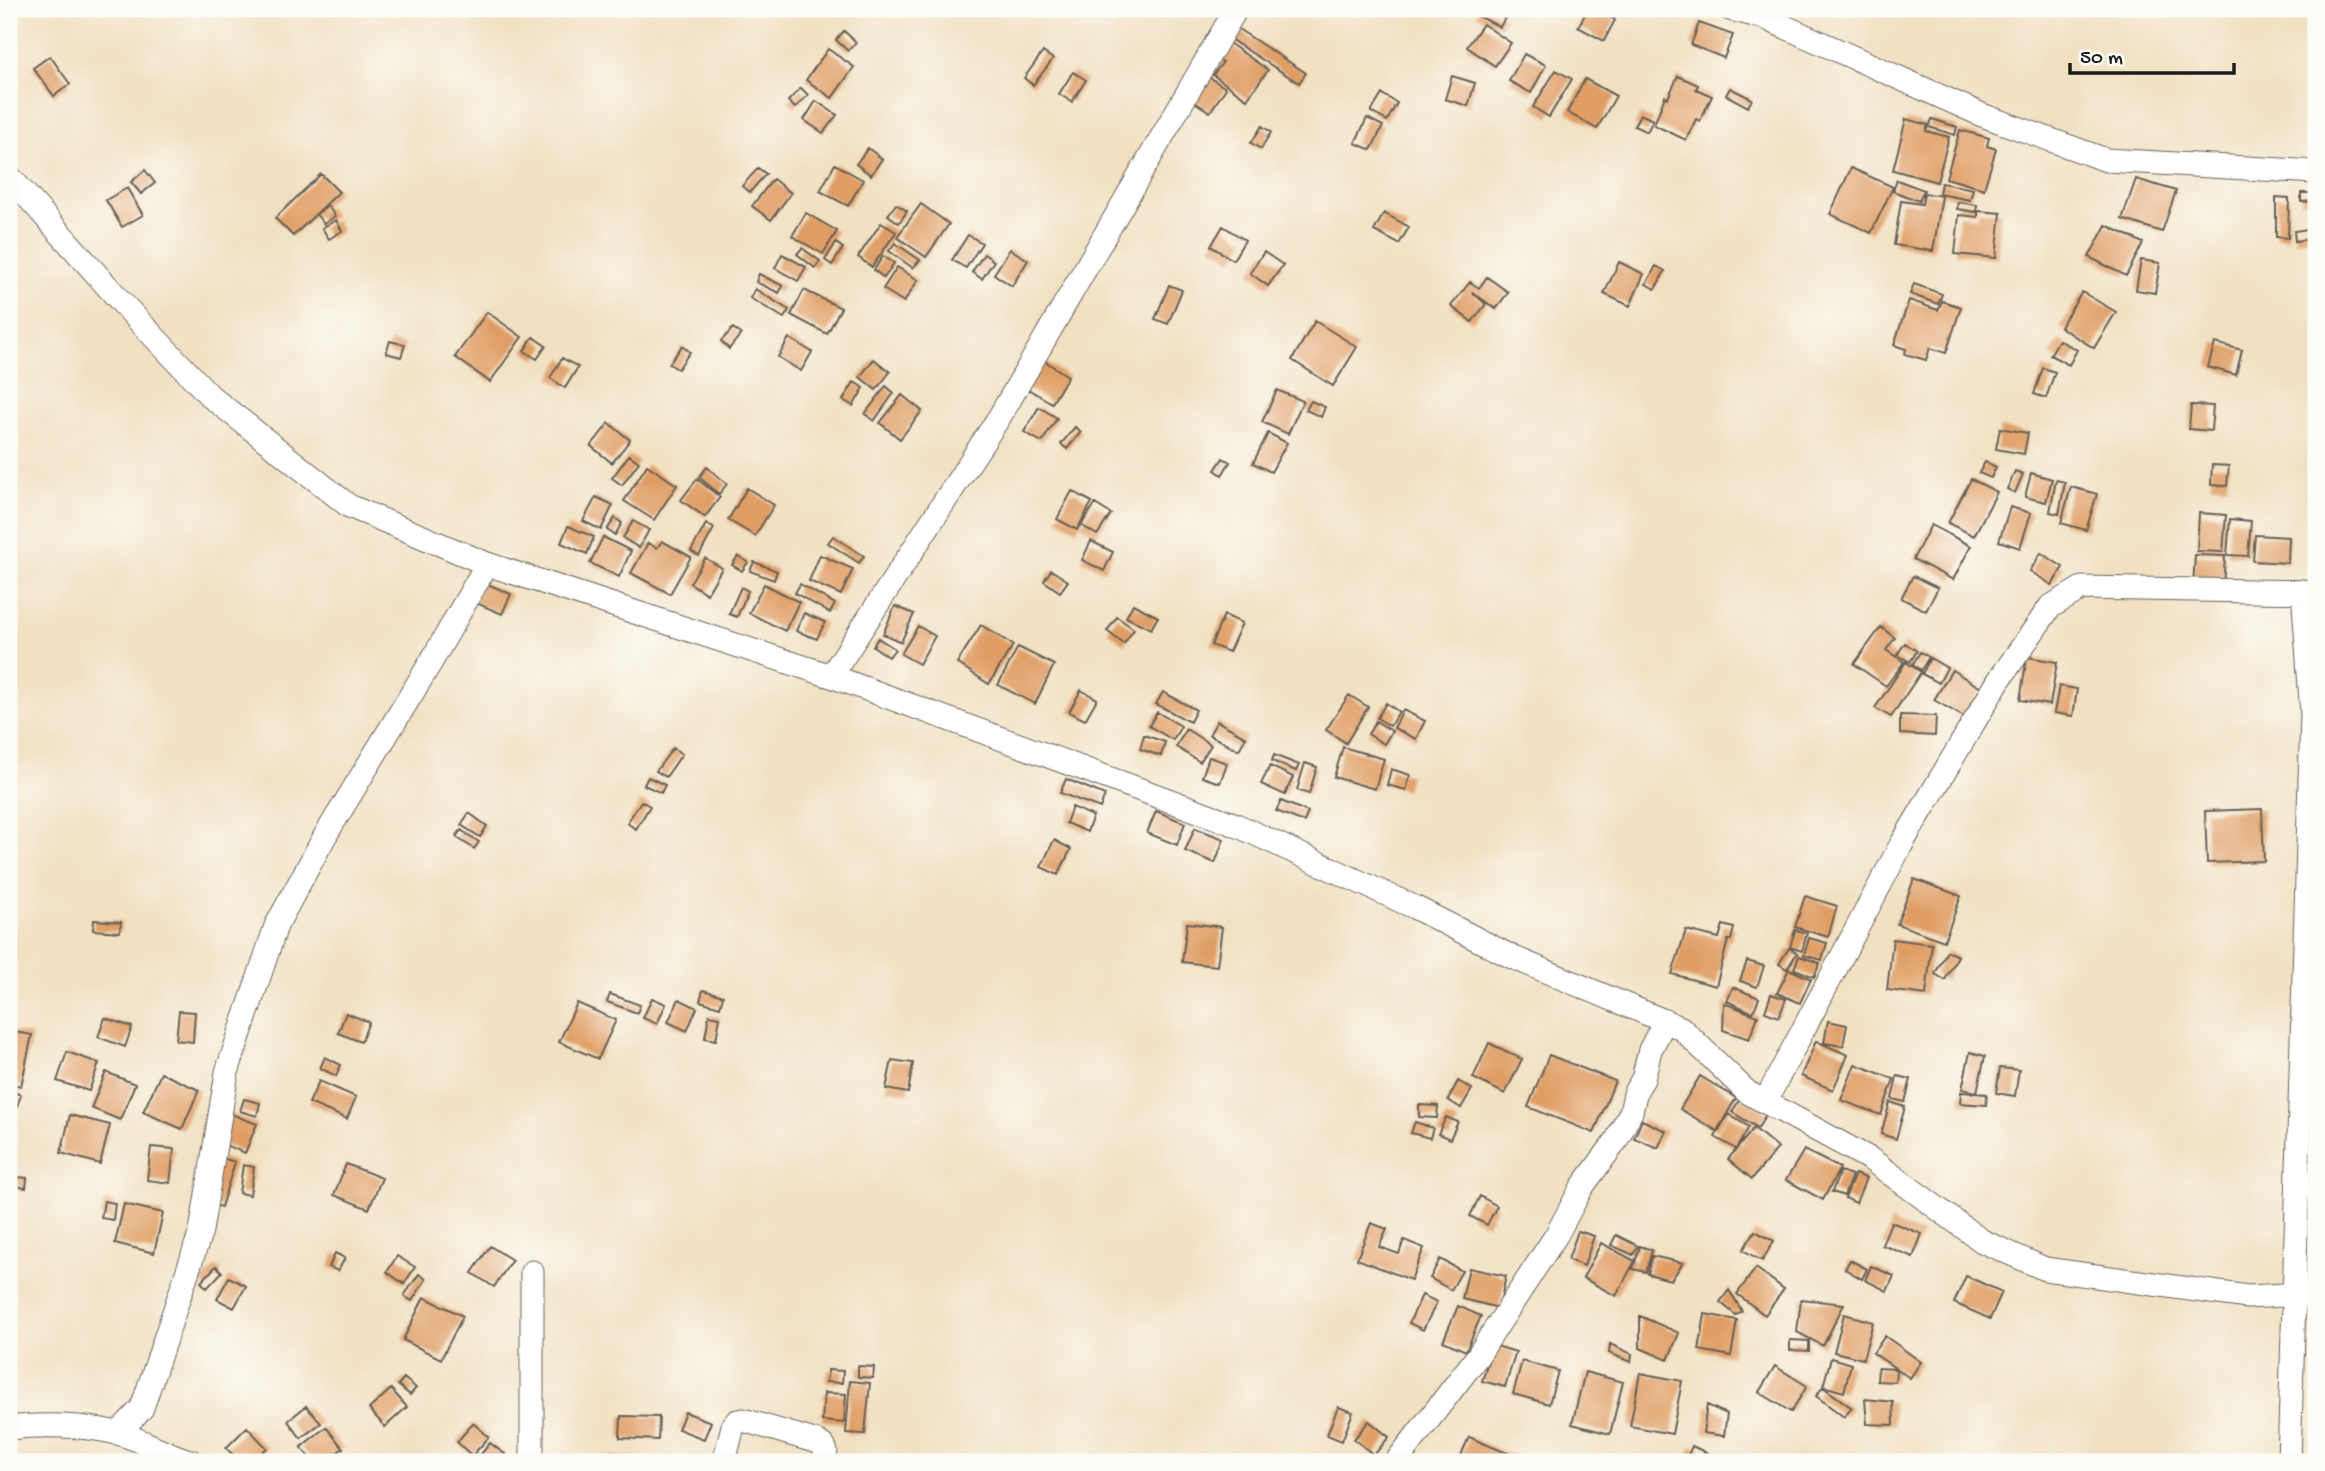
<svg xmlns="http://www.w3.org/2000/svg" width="2325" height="1471" viewBox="0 0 2325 1471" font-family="'Gochi Hand',sans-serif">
	<rect width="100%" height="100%" fill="#fdfcf7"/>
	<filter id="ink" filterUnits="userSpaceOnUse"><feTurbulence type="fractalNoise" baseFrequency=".0143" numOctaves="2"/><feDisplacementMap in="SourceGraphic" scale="14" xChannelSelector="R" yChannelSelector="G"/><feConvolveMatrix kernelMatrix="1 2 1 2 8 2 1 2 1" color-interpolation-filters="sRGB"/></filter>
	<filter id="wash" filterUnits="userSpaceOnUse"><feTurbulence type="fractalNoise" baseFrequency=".00686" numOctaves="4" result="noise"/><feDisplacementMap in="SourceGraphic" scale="28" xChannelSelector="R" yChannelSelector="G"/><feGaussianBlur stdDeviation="1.57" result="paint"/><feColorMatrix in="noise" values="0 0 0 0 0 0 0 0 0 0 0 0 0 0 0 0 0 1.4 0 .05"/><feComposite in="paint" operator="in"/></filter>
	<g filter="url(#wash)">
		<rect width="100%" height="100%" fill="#f1e0c1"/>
		<g id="blocks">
			<path fill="#e09e65" d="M1479 9H1488L1505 18 1500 27 1476 15Z
				M1588 9H1603L1601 12 1615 20 1604 41 1578 27Z
				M1699 23 1733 35 1724 58 1691 45Z
				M1483 24 1511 43 1495 66 1467 47Z
				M1232 25 1306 73 1299 83 1225 36Z
				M844 31 856 42 848 51 836 40Z
				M1226 41 1268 70 1247 99 1213 75 1223 62 1215 57Z
				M828 49 854 67 832 98 806 80Z
				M1043 52 1053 59 1033 85 1024 78Z
				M1524 54 1546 65 1531 93 1509 81Z
				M50 56 70 84 54 96 33 68Z
				M1556 70 1572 79 1549 117 1533 107Z
				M1073 72 1086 80 1072 102 1059 94Z
				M1201 72 1226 88 1210 112 1185 96Z
				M1452 76 1475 83 1468 106 1445 99Z
				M1678 76 1698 85 1696 89 1712 96 1700 121 1696 119 1686 140 1654 125 1665 96 1668 98Z
				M1585 79 1616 96 1597 129 1567 112Z
				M801 88 808 95 795 108 788 101Z
				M1730 88 1752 99 1748 107 1726 95Z
				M1382 94 1397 103 1387 121 1371 112Z
				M816 101 837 115 823 133 804 120Z
				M1640 114 1653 120 1647 132 1634 126Z
				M1367 118 1383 126 1371 150 1355 143Z
				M1906 119 1928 125 1926 131 1949 137 1937 182 1893 170Z
				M1932 119 1957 127 1955 135 1929 127Z
				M1262 126 1271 132 1261 149 1251 143Z
				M1960 130 1989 138 1987 146 1996 149 1984 189 1946 178Z
				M868 148 882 159 871 175 856 164Z
				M835 164 863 180 848 206 820 191Z
				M758 168 766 174 750 192 742 186Z
				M1851 168 1893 187 1871 233 1830 214Z
				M145 170 155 183 141 194 131 182Z
				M321 174 339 192 293 236 275 218Z
				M773 179 791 193 771 220 752 206Z
				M2136 179 2176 191 2162 232 2122 219Z
				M1897 180 1924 190 1919 201 1893 191Z
				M1941 183 1973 189 1970 200 1939 194Z
				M127 188 143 215 122 227 106 200Z
				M1924 193 1942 196 1933 251 1894 245 1901 201 1922 204Z
				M2301 193H2316V201L2301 202Z
				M2276 197 2289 198 2288 238 2276 237Z
				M1958 202 1977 205 1976 212 1957 209Z
				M896 204 907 211 899 223 888 215Z
				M921 204 949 224 926 257 897 237Z
				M328 206 335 216 324 224 316 214Z
				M1978 211 2001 213 1996 258 1955 254 1959 215 1978 217Z
				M806 213 837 231 823 254 792 236Z
				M1384 213 1409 227 1399 244 1374 231Z
				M336 220 342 231 329 239 322 228Z
				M881 223 896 232 872 267 858 257Z
				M2106 225 2143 243 2126 276 2089 257Z
				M1223 226 1245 240 1233 260 1211 246Z
				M2316 228V238L2295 241 2294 231Z
				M968 235 982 243 966 268 952 260Z
				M836 243 843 248 832 265 825 260Z
				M895 243 920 260 913 268 889 251Z
				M802 248 820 261 815 268 797 254Z
				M1010 249 1028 260 1012 286 994 274Z
				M1264 252 1283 265 1268 286 1250 273Z
				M782 254 806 267 798 281 775 268Z
				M984 254 994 261 982 279 972 272Z
				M883 256 894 263 884 278 874 270Z
				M2141 260 2160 263 2155 293 2136 290Z
				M1619 262 1644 274 1630 306 1604 294Z
				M1656 266 1665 271 1655 289 1646 284Z
				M897 267 918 280 904 302 883 289Z
				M759 274 783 286 779 293 756 282Z
				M1487 277 1508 292 1496 309 1472 292 1486 304 1472 322 1451 306 1470 282 1479 288Z
				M1914 284 1942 294 1938 304 1910 294Z
				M1169 285 1182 290 1168 324 1155 319Z
				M755 289 789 310 784 318 750 298Z
				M804 290 841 308 827 334 791 315Z
				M2082 292 2116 312 2094 348 2060 327Z
				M1909 300 1938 310 1942 301 1961 307 1946 353 1930 348 1926 360 1905 354 1906 349 1894 345Z
				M487 312 522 337 490 382 455 357Z
				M1315 321 1357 347 1333 386 1292 360Z
				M733 328 741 334 729 349 721 341Z
				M533 337 546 346 537 359 524 351Z
				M789 338 812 352 801 371 778 357Z
				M2059 340 2077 350 2069 365 2050 355Z
				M390 341 405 345 401 357 386 353Z
				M2215 343 2242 350 2236 375 2208 367Z
				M682 346 690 352 678 369 669 364Z
				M562 358 578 367 565 388 550 378Z
				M874 359 890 372 876 390 860 377Z
				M1043 360 1068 376 1052 403 1026 388Z
				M2043 368 2055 372 2046 398 2034 394Z
				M854 382 864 388 853 406 843 400Z
				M886 386 894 393 874 421 865 414Z
				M1277 390 1303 401 1288 434 1262 422Z
				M902 395 922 411 900 439 880 423Z
				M1311 401 1325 407 1321 417 1306 410Z
				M2191 405 2213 406 2211 431 2189 429Z
				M1039 407 1057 418 1042 442 1024 432Z
				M609 423 630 440 612 463 591 446Z
				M1075 427 1081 432 1067 449 1061 444Z
				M2000 428 2028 433 2024 454 1996 449Z
				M1268 433 1287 443 1271 472 1253 463Z
				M629 455 639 462 622 485 612 478Z
				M1223 458 1230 462 1222 475 1215 470Z
				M1985 462 1996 467 1991 478 1979 473Z
				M647 465 677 485 654 520 624 501Z
				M2212 465 2229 466 2227 486 2211 485Z
				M707 467 727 484 719 494 699 477Z
				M2015 471 2023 474 2015 493 2007 489Z
				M2031 473 2052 479 2046 502 2025 497Z
				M697 479 720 497 705 517 681 500Z
				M1971 479 1997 492 1974 536 1948 523Z
				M2056 480 2065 482 2059 514 2050 512Z
				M2071 487 2097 494 2086 530 2061 523Z
				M747 488 774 505 755 536 728 520Z
				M1072 491 1092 502 1077 530 1057 519Z
				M596 497 613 505 601 530 583 521Z
				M1095 504 1111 514 1097 535 1081 525Z
				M2010 507 2031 513 2020 548 1999 541Z
				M2199 513 2226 515 2223 552 2197 551Z
				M615 518 622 523 615 535 607 530Z
				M2230 519 2251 521 2248 556 2227 555Z
				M633 521 649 530 639 548 623 538Z
				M706 524 714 528 699 556 691 551Z
				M1931 525 1971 546 1953 580 1913 559Z
				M568 526 594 537 587 554 561 543Z
				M2255 535 2289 537 2288 563 2253 561Z
				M833 536 864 556 859 563 828 543Z
				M603 537 631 551 619 577 590 563Z
				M662 541 691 557 670 594 631 573 648 543 657 548Z
				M1091 541 1113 552 1104 571 1082 560Z
				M2041 553 2063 567 2052 585 2030 571Z
				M820 555 853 569 841 595 809 581Z
				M2195 555 2225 556 2223 589 2193 587Z
				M738 556 748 562 742 571 732 565Z
				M705 558 722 568 707 594 690 583Z
				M754 562 777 571 774 580 750 571Z
				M1051 570 1068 581 1060 592 1044 581Z
				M1913 576 1938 588 1926 611 1901 598Z
				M483 582 511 594 502 614 474 602Z
				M764 584 799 602 785 631 749 613Z
				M800 584 835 604 830 613 795 593Z
				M741 587 748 591 737 617 729 614Z
				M1133 604 1158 617 1151 629 1126 617Z
				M895 606 914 614 901 642 883 634Z
				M804 613 825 622 817 639 796 631Z
				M1224 615 1242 623 1229 652 1211 645Z
				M1117 617 1134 629 1124 644 1107 631Z
				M981 625 1013 645 989 684 957 663Z
				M918 626 935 636 919 664 901 654Z
				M1881 627 1895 638 1886 650 1904 662 1886 686 1854 664Z
				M878 638 895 649 889 657 873 646Z
				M1905 643 1917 651 1910 662 1897 655Z
				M1018 647 1054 665 1035 704 998 685Z
				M1920 652 1929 657 1921 670 1912 665Z
				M2027 657 2057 662 2050 705 2020 700Z
				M1930 658 1947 668 1939 683 1922 674Z
				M1906 662 1921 672 1891 717 1875 708Z
				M1952 670 1981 688 1964 717 1934 700Z
				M2059 686 2077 689 2073 716 2054 713Z
				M1081 690 1097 699 1085 720 1069 712Z
				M1163 692 1196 710 1190 722 1156 704Z
				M1349 695 1368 707 1346 743 1326 730Z
				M1386 703 1399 712 1390 726 1377 718Z
				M1403 710 1425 721 1416 739 1394 728Z
				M1157 712 1181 726 1173 740 1149 726Z
				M1900 715 1936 716 1935 736 1900 734Z
				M1217 721 1246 737 1239 750 1209 735Z
				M1376 721 1392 731 1384 744 1368 734Z
				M1186 729 1211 745 1200 762 1176 747Z
				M1144 735 1165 742 1161 756 1140 749Z
				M1343 747 1384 759 1375 789 1334 777Z
				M673 748 682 754 666 777 656 771Z
				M1274 755 1299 765 1296 771 1272 761Z
				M1209 757 1227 763 1220 783 1202 777Z
				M1305 763 1317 767 1309 794 1297 790Z
				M1270 766 1293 777 1285 795 1261 784Z
				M1391 769 1410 775 1406 790 1387 785Z
				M648 777 665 785 661 793 644 785Z
				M1066 779 1105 795 1100 808 1060 793Z
				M641 801 650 806 636 829 627 823Z
				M1281 801 1308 812 1304 822 1276 811Z
				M1072 807 1093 816 1087 832 1066 823Z
				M2262 809 2264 861 2207 863 2205 811Z
				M1156 811 1185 823 1177 845 1147 833Z
				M469 813 487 826 480 837 461 825Z
				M1195 828 1224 839 1215 863 1185 851Z
				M461 830 479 842 474 849 456 837Z
				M1054 840 1071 849 1058 875 1041 867Z
				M1914 879 1961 896 1944 941 1897 924Z
				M1805 896 1837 906 1828 937 1795 927Z
				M94 920 121 922 120 932 93 930Z
				M1187 923 1222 927 1217 966 1182 962Z
				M1723 925 1734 928 1731 940H1728L1716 986 1672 974 1686 930 1719 938Z
				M1795 930 1807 933 1802 951 1790 947Z
				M1809 938 1827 943 1822 960 1804 955Z
				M1893 939 1932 944 1926 995 1887 990Z
				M1789 948 1797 953 1787 969 1779 964Z
				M1947 951 1958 956 1945 980 1935 974Z
				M1799 956 1820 963 1814 977 1794 969Z
				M1747 961 1764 966 1757 987 1740 981Z
				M1789 969 1811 979 1800 1003 1777 993Z
				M1733 987 1759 998 1753 1013 1727 1001Z
				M703 990 723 996 720 1007 700 1001Z
				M610 994 640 1005 637 1013 607 1002Z
				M1771 994 1786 999 1779 1017 1765 1012Z
				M652 998 666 1004 657 1024 643 1018Z
				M679 999 697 1008 687 1031 668 1022Z
				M577 1003 616 1020 598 1059 559 1042Z
				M1724 1003 1758 1016 1749 1039 1723 1030Z
				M179 1011 195 1012 193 1042 176 1040Z
				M346 1013 369 1022 361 1042 338 1033Z
				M709 1015 720 1017 716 1040 705 1038Z
				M105 1018 132 1027 125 1047 98 1037Z
				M1828 1021 1847 1025 1843 1046 1824 1043Z
				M9 1031 32 1035 21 1086 9 1083Z
				M1816 1041 1848 1055 1833 1090 1801 1076Z
				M1489 1043 1522 1059 1505 1094 1473 1078Z
				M67 1052 99 1063 89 1091 57 1081Z
				M1970 1052 1985 1056 1977 1092 1962 1089Z
				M1549 1055 1615 1081 1594 1133 1528 1107Z
				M325 1057 341 1065 336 1076 320 1068Z
				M892 1060 913 1063 908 1093 886 1089Z
				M1855 1064 1894 1079 1881 1115 1841 1100Z
				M2000 1068 2019 1070 2015 1096 1996 1093Z
				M106 1072 135 1084 120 1120 91 1108Z
				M161 1073 199 1090 182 1129 143 1112Z
				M1700 1076 1736 1098 1717 1131 1680 1109Z
				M1897 1076 1911 1079 1905 1102 1892 1099Z
				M319 1081 356 1097 347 1119 309 1103Z
				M1458 1081 1472 1089 1461 1108 1448 1100Z
				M9 1090 21 1095 9 1128Z
				M1961 1092 1987 1094 1986 1105 1960 1103Z
				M1741 1097 1767 1112 1758 1128 1732 1112Z
				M244 1099 260 1103 257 1116 240 1111Z
				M1890 1102 1905 1107 1896 1139 1881 1134Z
				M1419 1105 1438 1106 1437 1118 1419 1117Z
				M231 1114 257 1124 245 1153 220 1143Z
				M1728 1114 1749 1127 1736 1149 1715 1137Z
				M70 1115 110 1125 100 1164 61 1153Z
				M1446 1117 1458 1122 1450 1139 1438 1134Z
				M1642 1120 1666 1131 1658 1148 1634 1138Z
				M1415 1122 1433 1128 1430 1138 1411 1133Z
				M1754 1128 1778 1148 1752 1179 1728 1159Z
				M151 1147 174 1149 170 1183 147 1180Z
				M1804 1150 1840 1168 1823 1200 1786 1180Z
				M222 1158 235 1162 221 1207 208 1203Z
				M346 1164 382 1178 369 1209 334 1195Z
				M243 1165 254 1167 250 1195 239 1193Z
				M1840 1171 1852 1175 1844 1196 1832 1192Z
				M1855 1174 1866 1178 1856 1203 1845 1198Z
				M9 1176 27 1178 26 1188 9 1185Z
				M1480 1196 1497 1206 1487 1225 1470 1216Z
				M104 1201 115 1203 113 1220 101 1218Z
				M124 1204 163 1213 154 1253 115 1243Z
				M1891 1222 1922 1234 1913 1257 1882 1245Z
				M1371 1223 1387 1229 1379 1247 1399 1254 1404 1240 1424 1248 1411 1280 1357 1259Z
				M1578 1231 1594 1236 1584 1266 1568 1260Z
				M1755 1231 1774 1241 1762 1261 1743 1250Z
				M1616 1235 1638 1246 1633 1255 1611 1245Z
				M1601 1243 1635 1261 1616 1296 1583 1278Z
				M490 1246 512 1260 494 1287 472 1273Z
				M1640 1246 1652 1250 1646 1272 1633 1269Z
				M335 1253 345 1258 338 1271 329 1267Z
				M397 1256 415 1267 404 1284 387 1272Z
				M1652 1256 1683 1263 1671 1280 1648 1274Z
				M1440 1259 1462 1271 1451 1290 1430 1278Z
				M1850 1260 1867 1269 1862 1279 1845 1269Z
				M216 1266 222 1272 207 1288 201 1282Z
				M1871 1266 1894 1276 1887 1291 1865 1280Z
				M1469 1268 1506 1276 1499 1308 1462 1299Z
				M1756 1268 1784 1289 1765 1315 1737 1294Z
				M419 1274 426 1279 412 1301 404 1296Z
				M1966 1276 2002 1292 1990 1319 1954 1303Z
				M229 1277 246 1286 234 1308 217 1299Z
				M1729 1290 1742 1311 1736 1315 1720 1302Z
				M1422 1295 1437 1302 1423 1330 1409 1323Z
				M424 1297 463 1316 441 1359 403 1340Z
				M1801 1299 1844 1304 1823 1346 1797 1332Z
				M1458 1306 1481 1316 1466 1351 1443 1341Z
				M1705 1314 1737 1320 1731 1356 1699 1350Z
				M1844 1314 1873 1322 1863 1359 1834 1352Z
				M1640 1316 1679 1333 1668 1360 1640 1348Z
				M1885 1336 1921 1362 1910 1378 1873 1353Z
				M1790 1340 1809 1341V1351L1790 1350Z
				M1610 1344 1632 1354 1631 1362 1609 1353Z
				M1493 1345 1516 1352 1505 1387 1482 1381Z
				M1831 1358 1851 1364 1844 1392 1823 1386Z
				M1522 1361 1558 1371 1549 1404 1513 1394Z
				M858 1366 874 1367 873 1378 858 1377Z
				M1775 1366 1807 1386 1791 1412 1759 1392Z
				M1878 1368 1896 1369 1895 1382 1877 1381Z
				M828 1370 843 1371 842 1383 826 1382Z
				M1585 1372 1623 1382 1610 1434 1572 1424Z
				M1640 1373 1682 1381 1672 1434 1630 1426Z
				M404 1378 416 1388 410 1395 398 1385Z
				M850 1381 870 1383 865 1434 846 1433Z
				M1823 1387 1852 1408 1844 1417 1816 1396Z
				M391 1389 407 1407 385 1427 369 1409Z
				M824 1393 846 1394 844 1423 822 1421Z
				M1865 1399 1893 1402 1894 1425 1867 1424Z
				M1707 1405 1727 1414 1724 1436 1703 1433Z
				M306 1406 321 1423 301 1438 288 1421Z
				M1338 1407 1353 1412 1342 1441 1327 1435Z
				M685 1412 711 1422 704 1439 678 1429Z
				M621 1416 659 1417 658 1440 620 1438Z
				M1369 1421 1389 1437 1374 1455 1354 1439Z
				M473 1423 489 1437 472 1456 457 1442Z
				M247 1427 267 1448 253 1462H240L226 1448Z
				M326 1427 343 1448 325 1462H313L301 1447Z
				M1469 1437 1514 1456 1511 1462H1458Z
				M490 1443 506 1455 501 1462H481L477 1459Z
				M1692 1446 1726 1462H1685Z
				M611 1455 635 1459 634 1462H610Z"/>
		</g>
	</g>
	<g filter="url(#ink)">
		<use href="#blocks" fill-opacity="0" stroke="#676156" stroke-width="2"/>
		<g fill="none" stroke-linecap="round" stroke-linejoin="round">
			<g stroke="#676156" stroke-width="25">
				<path id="minor" d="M1730 9 1763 17
					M1754 9 1763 17 1982 115 2106 160 2316 172
					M9 176 124 305 210 396 349 506 487 564 831 676 1236 825 1414 907 1512 957 1681 1028 1747 1092 1870 1159 1982 1241 2045 1269 2248 1297 2316 1293
					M831 676 1000 416 1236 9
					M1766 1100 1901 845 1999 680 2050 607 2082 588 2316 592
					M532 1272V1462
					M9 1428C42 1424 84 1425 117 1433 142 1439 166 1455 193 1462
					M118 1433 142 1408 201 1231 227 1072 276 926 325 836 431 662 487 564
					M724 1462 733 1426 737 1421 743 1420 818 1442C828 1448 827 1453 823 1462
					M1396 1462 1477 1357 1557 1234 1582 1187 1616 1141 1631 1112 1636 1090 1643 1079 1650 1050 1665 1021
					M2289 1462 2312 715 2303 591"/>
			</g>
			<use href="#minor" stroke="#fff" stroke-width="23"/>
		</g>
	</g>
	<rect width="2325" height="1471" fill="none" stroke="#fdfcf7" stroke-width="35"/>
	<path d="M2070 63v10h164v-10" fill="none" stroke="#1c1c1c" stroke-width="3.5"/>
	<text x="2080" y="63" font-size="21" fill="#1c1c1c" stroke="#fdfcf7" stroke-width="5" paint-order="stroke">50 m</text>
</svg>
